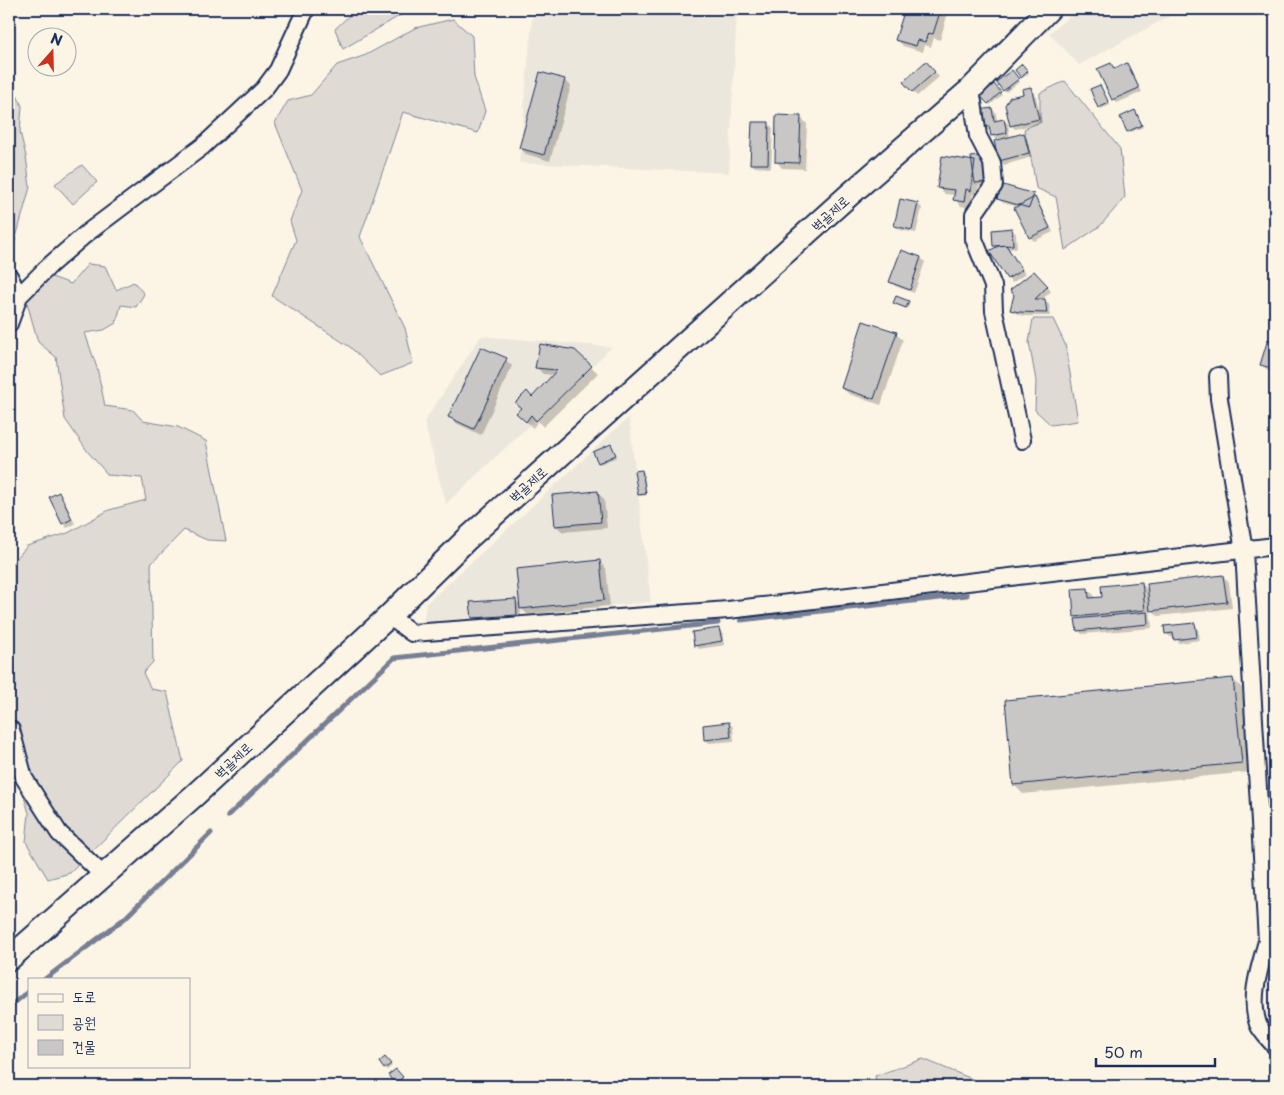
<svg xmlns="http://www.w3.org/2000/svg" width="1284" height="1095" viewBox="0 0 1284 1095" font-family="'Playpen Sans','Poor Story',sans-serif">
	<rect width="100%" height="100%" fill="#fcf5e5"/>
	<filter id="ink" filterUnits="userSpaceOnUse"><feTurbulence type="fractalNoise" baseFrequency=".02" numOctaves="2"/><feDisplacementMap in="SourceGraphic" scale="10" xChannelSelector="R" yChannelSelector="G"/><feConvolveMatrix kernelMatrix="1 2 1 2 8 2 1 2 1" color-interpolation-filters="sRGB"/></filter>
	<g filter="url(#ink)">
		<path fill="#ece7dc" d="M533 9H737L729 173 519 163Z
			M1079 9H1183L1079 65 1049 33Z
			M481 336 612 347 446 504 424 422Z
			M629 417 651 602 423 622 426 604Z"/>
		<path fill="#dfdbd4" stroke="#7d8599" d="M352 9H411L343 49 335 29 352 13Z
			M453 19 472 36 474 77 485 111 478 133 403 112 360 237 405 328 413 363 380 376 350 347 272 296 296 240 290 221 302 190 275 123 288 101 311 95 337 65 366 55 415 28Z
			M1065 81 1120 149 1125 197 1100 226 1065 250 1056 197 1036 188 1032 163 1024 129 1040 122V93Z
			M9 90 15 91 22 106 20 132 26 156 30 187 14 245 9 276Z
			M82 165 97 182 73 204 55 184Z
			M88 264 105 266 116 290 134 282 144 294 136 307 121 305 116 323 104 330 85 333 97 368 105 406 133 410 143 421 178 427 206 441 226 541 207 540 184 530 151 564 153 662 143 673 151 689 167 692 183 761 70 873 48 879 26 842 29 813 9 748V585L11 565 27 546 68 533 109 510 146 500 142 478 108 475 88 452 65 419 56 357 38 342 26 299 49 276 71 284Z
			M1033 319H1053L1065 344 1078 421 1051 425 1035 410 1036 381 1029 342Z
			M923 1059 977 1081 979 1086H877L875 1076Z"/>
		<path fill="#0003" d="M906 9H937L947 16 940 40 934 38 931 47 925 45 923 52 903 46 897 39Z
			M1169 9H1185L1175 16Z
			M1111 64 1116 69 1126 64 1130 68 1142 92 1117 103 1113 99Z
			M1022 65 1029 73 1023 78 1016 70Z
			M930 67 939 77 917 96 904 82Z
			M1013 74 1019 82 1006 92 998 82Z
			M564 80 571 86 550 161 526 154 520 148Z
			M994 86 1002 95 990 105 982 96Z
			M1100 86 1110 105 1101 109 1100 107Z
			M1031 88 1035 93 1042 123 1015 129 1011 125 1024 95Z
			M992 109 996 113 997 121 1004 120 1008 124 1010 138 1023 135 1027 139 1032 157 1004 165 1000 160 1003 138 996 139 992 135 991 130H987L983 126Z
			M1137 113 1143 127 1129 133 1128 131Z
			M801 118 807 124 805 169 782 168 776 161Z
			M769 124 773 128 771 168 755 167 751 163Z
			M973 162 992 185 980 187 979 185 977 196 973 194 970 208 961 206 955 200V195L945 194 938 188Z
			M1033 195 1037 199 1053 232 1034 241 1030 237 1018 207 1002 202 998 198Z
			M918 204 922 208 916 233 900 230 896 226Z
			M1012 229 1016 234 1017 248 1009 249 1025 274 1012 283 991 252 997 248 994 246Z
			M901 251 921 258 925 262 914 293 895 286 891 282Z
			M1034 273 1051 291 1043 299 1049 304 1051 316H1024L1015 313 1011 309Z
			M908 302 910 303 907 309 894 303Z
			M896 334 903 340 881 405 849 394 842 388Z
			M1269 341 1275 343V373L1268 371 1262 364Z
			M574 351 598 373 543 427 538 421 533 428 518 413 555 375 543 374 536 367Z
			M506 360 512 366 481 435 456 423 450 417Z
			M611 446 617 457 600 464 599 463Z
			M642 471 644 473 647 495 640 496 639 494Z
			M59 493 63 497 75 524 67 528 63 523 50 497Z
			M598 493 604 499 607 528 563 532 556 526Z
			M599 561 606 568 610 606 528 615 520 607 521 618 477 622 473 617 515 600 521 605Z
			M1223 576 1229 583 1232 608 1158 616 1150 608 1152 628 1082 634 1078 630 1079 620 1075 616 1087 589 1094 595V599L1103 598 1141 583 1149 591Z
			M1194 624 1198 628 1200 640 1179 643 1175 637H1170L1166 633Z
			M719 629 723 633 725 645 699 649 695 645Z
			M1233 679 1242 688 1250 772 1023 794 1014 785 1006 701Z
			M729 723 733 727 734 741 709 743 705 739Z
			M385 1058 392 1066 387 1070 380 1062Z
			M396 1071 403 1079 397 1084 390 1075Z"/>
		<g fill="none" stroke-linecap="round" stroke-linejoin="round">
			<path stroke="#767f94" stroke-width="5" d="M741 620 967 595
				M228 816 394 658 718 623
				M45 979 125 918 211 833
				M9 1007 29 991"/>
		</g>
		<path fill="#c8c7c6" stroke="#1b2f5e" d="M905 9H941L933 34 928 33 925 42 918 40 916 46 895 40Z
			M926 61 935 72 912 92 903 82Z
			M1111 63 1114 69 1127 63 1139 88 1112 100 1097 69Z
			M1022 64 1028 71 1021 78 1015 70Z
			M1012 70 1019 79 1003 91 996 82Z
			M540 72 565 79 544 155 519 148Z
			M994 84 1001 92 988 104 980 96Z
			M1100 85 1109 103 1098 108 1090 89Z
			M1031 87 1039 119 1010 126 1005 105 1010 97 1023 94 1022 89Z
			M992 108 994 121 1004 119 1007 133 991 136 989 126 982 127 979 110Z
			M1135 110 1142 125 1127 132 1120 117Z
			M776 115 801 116 799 163 775 162Z
			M752 122H769L768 164H750Z
			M1024 133 1029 153 999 161 994 141Z
			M985 155 988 182 975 183 971 157Z
			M942 156 975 161 971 191 966 189 964 202 953 200 955 190 937 188Z
			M1000 184 1034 194 1029 208 997 199Z
			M1035 197 1050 228 1029 238 1014 208Z
			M900 199 918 203 912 230 894 226Z
			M1012 228 1013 245 993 246 992 230Z
			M1006 245 1022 270 1007 279 989 251 998 246Z
			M901 250 921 257 910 290 889 282Z
			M1034 271 1048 286 1035 299H1045L1047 313 1019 312 1010 310 1014 295 1010 290Z
			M896 296 909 301 906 308 893 303Z
			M863 321 897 332 874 399 841 388Z
			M1268 339 1275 342V369L1260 365Z
			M540 344 575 350 592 366 536 421 531 415 526 422 516 413 521 408 515 403 527 391 532 397 557 370 535 368Z
			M481 347 507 358 474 429 448 417Z
			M611 444 616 455 598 463 593 452Z
			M642 470 646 494 638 495 634 471Z
			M598 491 601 522 555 526 552 495Z
			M59 492 72 519 62 524 49 497Z
			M600 560 604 600 520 609 516 569Z
			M1223 575 1227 602 1150 611 1147 584Z
			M1142 582 1145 610 1074 617 1072 589 1088 588 1089 598 1102 597 1101 586Z
			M516 599 517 615 472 618 470 602Z
			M1147 612 1148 624 1077 631 1075 619Z
			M1195 623 1197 637 1174 640 1173 633 1165 634 1164 626Z
			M719 628 722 641 694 646 692 632Z
			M1233 678 1242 763 1013 785 1005 700Z
			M729 722 731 737 704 740 703 725Z
			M1275 1006V1017L1270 1009Z
			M385 1057 391 1064 384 1069 379 1062Z
			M396 1069 403 1077 395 1084 388 1075Z"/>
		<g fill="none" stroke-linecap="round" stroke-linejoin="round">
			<g stroke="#1b2f5e" stroke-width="20">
				<path id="street" d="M971 89 978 136 992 163 994 185 974 214V239L993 286 994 311 1022 440
					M9 276 19 296 9 324
					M19 296 50 265 87 233 203 146 264 89 278 70 306 9
					M1218 376 1219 399 1244 551 1267 941C1260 967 1249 997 1258 1024 1261 1032 1270 1040 1275 1046
					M389 616 412 633 728 610 1275 546
					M9 729 11 730 24 778 59 833 104 876"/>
			</g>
			<g stroke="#1b2f5e" stroke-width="26">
				<path id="secondary" d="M9 959 196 794 389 616 467 539 848 196 971 89 1049 9"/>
			</g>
			<use href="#street" stroke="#fcf5e5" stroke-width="16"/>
			<use href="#secondary" stroke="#fcf5e5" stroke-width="22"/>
		</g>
	</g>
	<g text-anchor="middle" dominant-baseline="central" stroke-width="4.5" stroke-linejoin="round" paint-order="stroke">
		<g font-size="14" fill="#1b2f5e" stroke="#fcf5e5">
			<text transform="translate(830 213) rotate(-42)">벽골제로</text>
			<text transform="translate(528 484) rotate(-42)">벽골제로</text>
			<text transform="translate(233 760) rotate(-43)">벽골제로</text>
		</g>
	</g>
	<rect width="1284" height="1095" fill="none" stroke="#fcf5e5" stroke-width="30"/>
	<rect x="15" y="15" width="1254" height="1065" fill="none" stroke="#1b2f5e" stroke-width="2" filter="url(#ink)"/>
	<rect x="28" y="978" width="162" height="90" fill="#fcf5e5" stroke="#a2a6af"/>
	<rect x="38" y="994" width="25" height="8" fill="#fcf5e5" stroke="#a2a6af"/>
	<text x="72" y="1002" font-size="15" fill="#1b2f5e">도로</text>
	<rect x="38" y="1015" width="25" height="15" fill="#dfdbd4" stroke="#a2a6af"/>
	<text x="72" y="1028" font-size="15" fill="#1b2f5e">공원</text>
	<rect x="38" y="1040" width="25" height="15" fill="#c8c7c6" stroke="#a2a6af"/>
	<text x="72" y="1052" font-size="15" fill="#1b2f5e">건물</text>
	<g transform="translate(52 52) rotate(20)"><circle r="24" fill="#fcf5e5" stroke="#a2a6af"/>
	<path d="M0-4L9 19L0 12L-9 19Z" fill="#c8321e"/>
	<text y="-8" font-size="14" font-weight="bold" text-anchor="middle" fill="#1b2f5e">N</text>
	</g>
	<path d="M1096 1058v8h119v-8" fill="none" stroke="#1b2f5e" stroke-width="2.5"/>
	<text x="1104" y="1058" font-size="15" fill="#1b2f5e" stroke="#fcf5e5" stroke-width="4" paint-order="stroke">50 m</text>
</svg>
